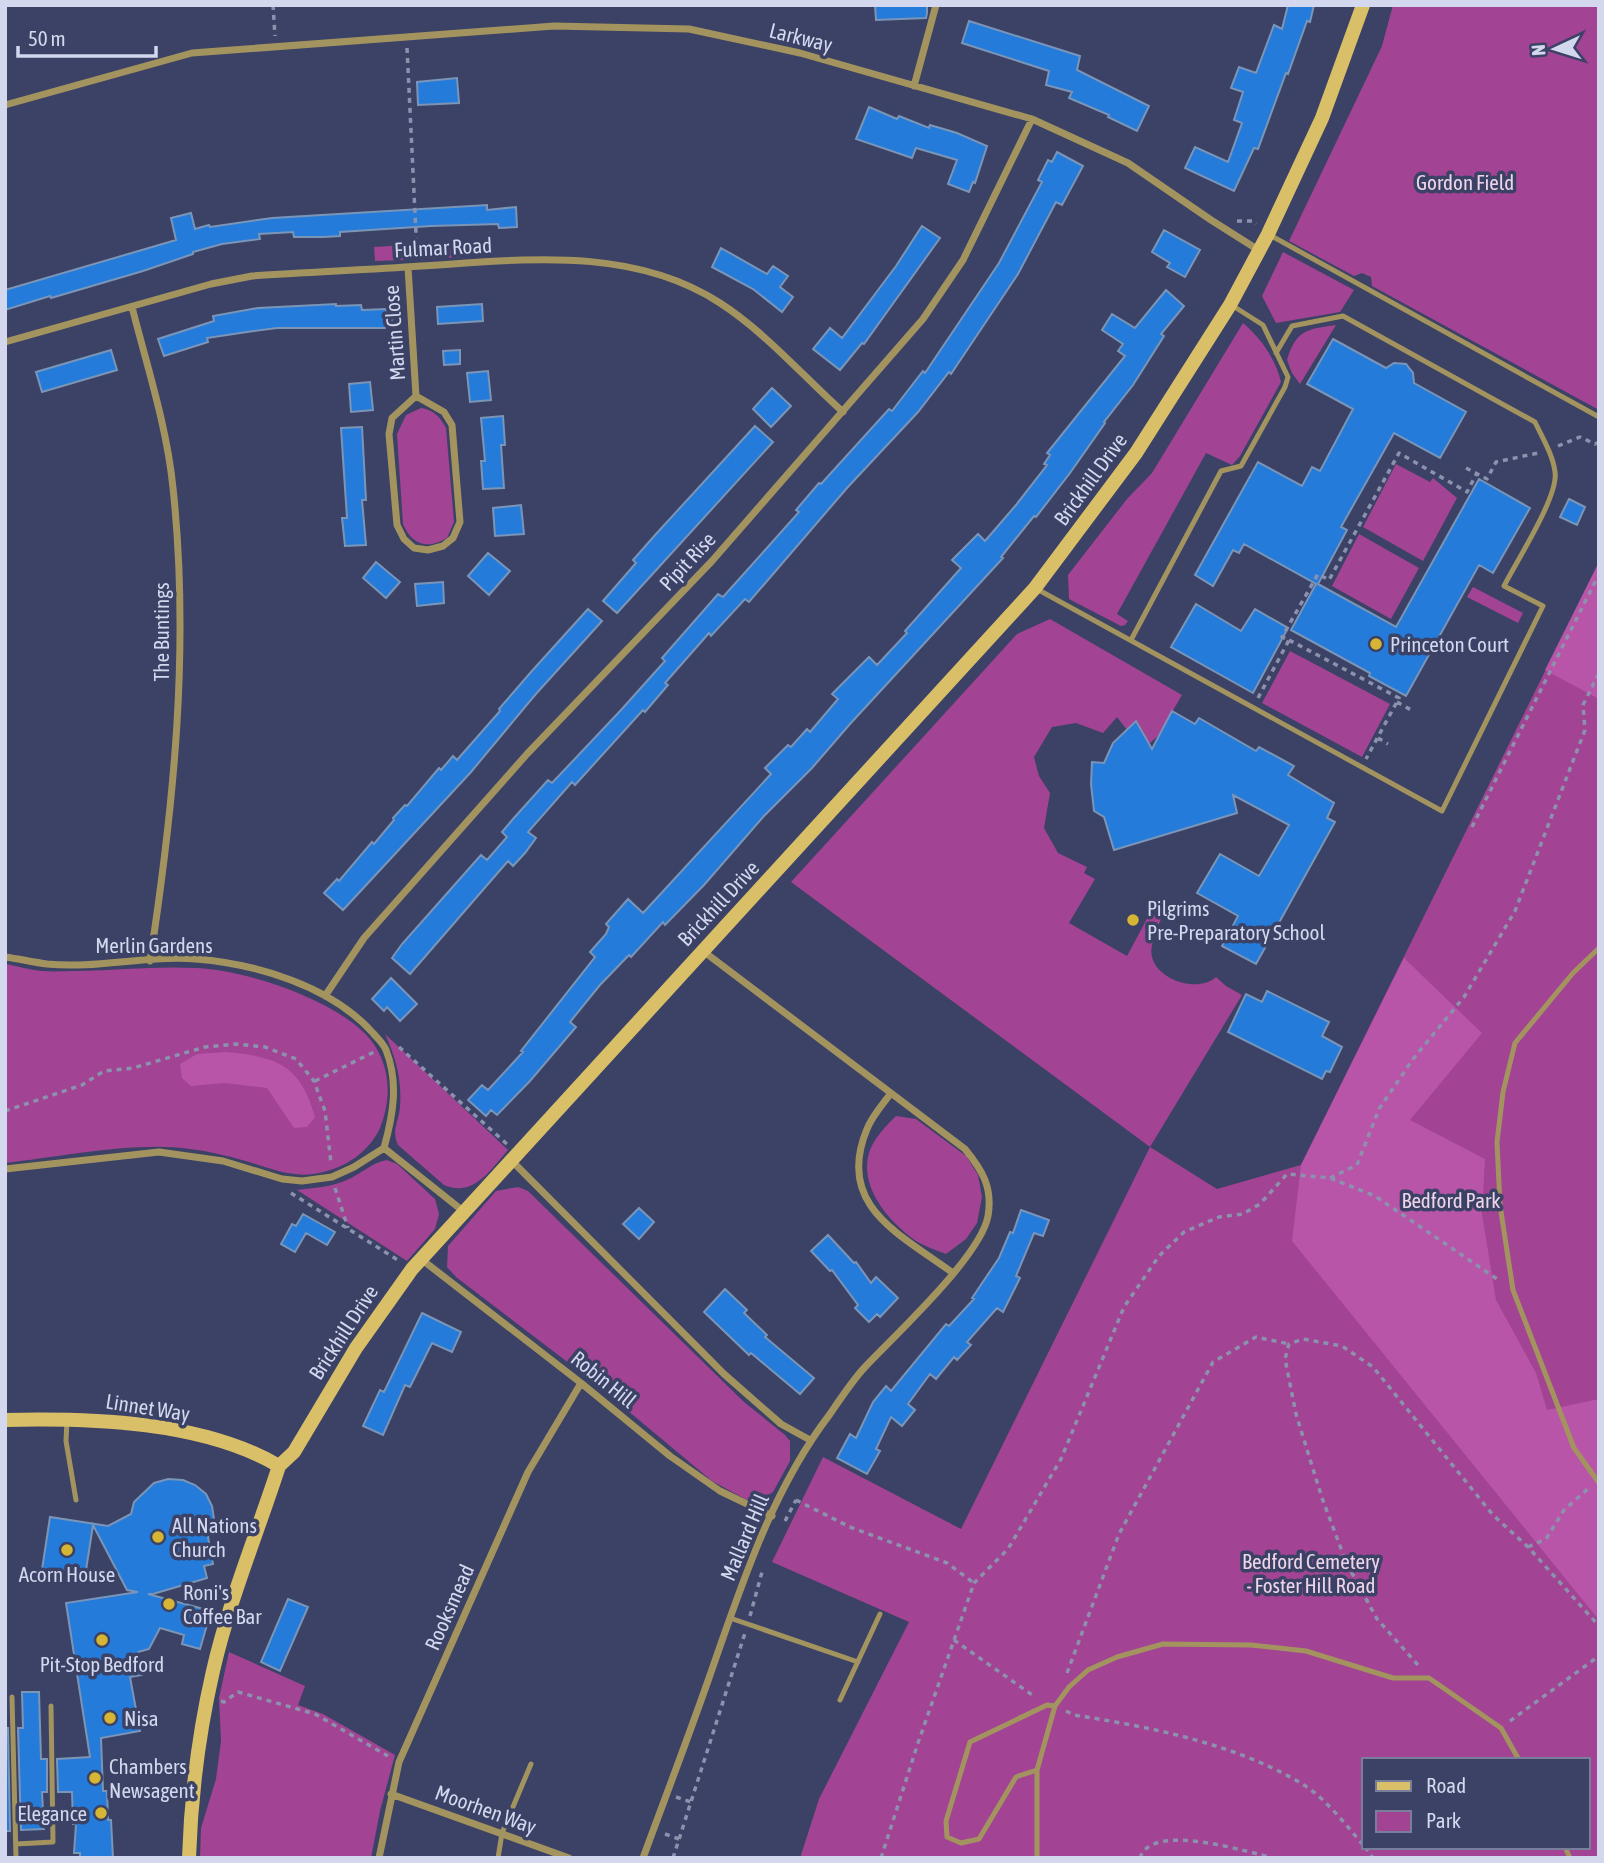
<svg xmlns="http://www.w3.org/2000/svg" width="1604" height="1863" viewBox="0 0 1604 1863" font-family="'Asap Condensed',sans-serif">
	<rect width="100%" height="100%" fill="#3b4265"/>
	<path fill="#a24393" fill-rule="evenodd" d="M1393 5H1599V410L1372 286 1371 277 1362 273 1354 276 1289 241 1382 46Z
		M461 242 462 257 427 259 426 243Z
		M406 245 407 260 375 261 374 247Z
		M1283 252 1354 290 1340 312 1276 323 1262 296Z
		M1243 323C1261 338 1276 360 1281 382L1240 456 1232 465 1206 453 1117 614 1128 621 1125 625 1121 626 1069 599 1068 575 1127 499 1152 473Z
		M1336 325 1300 384 1292 373 1287 360C1296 330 1307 329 1336 325Z
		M421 408C434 410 440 417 446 428L454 522 447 538C427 550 412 545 403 524L397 434 406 415Z
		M1396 464 1430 482 1433 478 1457 498 1423 561 1363 527Z
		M1359 534 1419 568 1391 619 1332 586Z
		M1599 562V1858H800L819 1799 909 1622 772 1562 823 1457 961 1529 1150 1147 791 882 1017 634 1050 619 1182 695 1158 736 1149 744 1135 722 1127 730 1117 717 1103 733 1076 723 1052 727 1034 757 1039 776 1050 793 1044 828 1058 853 1087 867 1084 873 1095 879 1069 923 1127 956 1150 913 1161 919C1157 930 1149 945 1152 957 1158 981 1199 993 1216 977L1226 986 1242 995 1150 1147 1217 1189 1301 1165ZM1364 1760H1588V1847H1364Z
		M1473 587 1523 613 1518 623 1467 597Z
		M1290 651 1390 704 1362 757 1262 703Z
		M5 964C17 966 30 970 42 971 54 972 67 971 79 971 117 970 157 966 195 968 245 969 348 1003 375 1046 391 1071 391 1101 380 1128 369 1152 345 1168 319 1173 291 1179 268 1167 242 1160 225 1155 207 1151 190 1149 137 1141 60 1157 5 1163Z
		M385 1034 508 1150C491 1169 474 1198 444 1185L398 1145C391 1130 399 1122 400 1107 402 1080 396 1058 385 1034Z
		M896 1116 916 1119 966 1156 978 1175 982 1197 977 1223 966 1239 946 1254C936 1250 924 1246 916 1241 889 1222 857 1186 870 1150 875 1137 887 1125 896 1116Z
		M387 1160 397 1164 435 1199 439 1214 435 1229 407 1261 297 1190C314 1188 331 1187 347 1180 361 1174 371 1163 387 1160Z
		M518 1187 528 1191 744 1402 785 1435 790 1441V1461L773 1492 766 1497 747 1500 712 1481 591 1380 456 1277 447 1267 448 1246 496 1191Z
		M229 1652 305 1686 298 1705 323 1714 395 1755 380 1811 371 1858H200L201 1828 216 1779 221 1741 219 1698Z"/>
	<path fill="#b955a9" d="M1599 562V699L1545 670Z
		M1404 958 1482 1033 1410 1120 1485 1159 1482 1214 1496 1300 1536 1373 1547 1410 1599 1399V1620L1292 1241 1301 1165Z
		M226 1052C277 1057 300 1064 315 1117L307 1127 294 1128 267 1088 225 1083 191 1086 182 1078 180 1064 197 1054Z"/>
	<path fill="#247bd9" stroke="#7a95b7" stroke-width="2" d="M875 5H927V13L926 18 876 20Z
		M1288 5H1314L1310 22 1307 21 1288 74 1286 73 1258 149 1254 148 1234 191 1185 168 1195 147 1228 162 1242 123 1234 120 1243 92 1231 88 1239 67 1256 73 1274 25 1282 29Z
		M969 21 1080 56 1077 70 1149 106 1137 131 1108 117 1109 115 1069 98 1072 92 1046 85 1049 71 962 43Z
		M457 78 459 103 418 105 417 82Z
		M869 107 897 119 899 116 929 128 930 125 957 133 987 146 975 183 973 182 969 192 948 184 957 160 916 148 912 158 856 139Z
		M1057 152 1083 166 1062 205 1056 202 1018 274 951 374 949 372 918 412 847 488 749 602 745 599 711 636 709 633 665 683 668 685 645 712 643 710 575 785 572 782 528 832 536 838 525 853 513 866 508 861 410 974 392 958 402 944 481 855 487 860 507 837 502 832 513 819 548 780 552 783 621 710 665 661 662 658 718 594 723 597 799 512 796 510 819 483 821 484 889 409 892 411 923 371 925 373 999 263 1042 182 1038 180 1048 160 1052 162Z
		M487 205V210L516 207 517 227 499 228 498 224 431 226 340 232V236L323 237H294L293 232 259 234 260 239 222 244 193 252V254L143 271 51 298 50 296 5 310V290L176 240 171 218 191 213 195 229 209 225 210 227 272 218Z
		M922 226 940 238 864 344 862 343 840 370 813 349 830 328 842 338 896 266Z
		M1164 230 1200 250 1185 277 1167 267 1170 263 1152 252Z
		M721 248 767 274 773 266 788 276 780 287 793 297 782 312 753 289 712 267Z
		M1166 290 1184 306 1161 334 1164 336 1133 385 1104 422 1105 423 1070 473 1036 517 1034 516 1001 557 1003 558 850 724 812 768 764 816 704 885 665 925 663 922 631 957 629 955 600 985 570 1022 576 1027 530 1081 497 1115 491 1110 486 1116 468 1100 482 1085 488 1090 523 1052 521 1051 595 957 590 952 606 934 609 927 606 924 628 899 643 913 771 774 765 768 788 745 791 747 807 729 810 732 838 699 832 694 869 657 877 665 907 633 905 631 961 568 952 560 978 534 985 541 1016 505 1047 465 1044 464 1050 455 1047 453 1125 356 1118 351 1123 344 1102 330 1112 314 1135 328Z
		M336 304V306L361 305 362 310 386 309V312H399L385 328H277L247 332 207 338 208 342 164 356 158 339 214 321 213 316 258 308Z
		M482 304 483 321 438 324 437 307Z
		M1333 339 1386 368 1394 363 1406 364 1413 373 1414 383 1466 412 1440 458 1394 433 1341 527 1347 530 1318 584 1396 627 1479 479 1530 508 1493 573 1479 565 1406 696 1369 676 1370 673 1291 630 1316 584 1244 544 1239 553 1233 550 1213 586 1195 575 1258 462 1302 486 1312 467 1320 471 1353 409 1307 384Z
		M111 350 117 370 42 392 36 372Z
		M460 350V364L444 365 443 351Z
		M488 371 491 400 470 402 467 373Z
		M370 382 373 410 351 412 349 384Z
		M772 388 791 406 771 427 753 409Z
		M503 416 505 445H501L504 488 483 489 481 461H485L481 418Z
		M755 426 773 442 617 613 603 601 636 563 633 560 656 534Z
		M362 427 366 500H362L366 545 345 546 342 518H347L341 428Z
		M1569 499 1585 507 1577 525 1560 517Z
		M521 505 524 534 495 536 493 508Z
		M488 553 510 571 489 595 468 576Z
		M376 562 400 582 386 598 363 578Z
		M443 582 444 603 417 606 415 584Z
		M1196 604 1241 631 1255 609 1288 628 1253 693 1171 647Z
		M588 609 602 621 535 695 471 772 343 910 324 893 337 879 339 881 372 842 374 844 394 820 393 818 405 805 407 806 439 768 441 770 453 756 457 760 500 711 499 709 531 672Z
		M1172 711 1195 724 1199 718 1256 751 1259 747 1294 766 1288 775 1334 803 1327 818 1335 822 1256 964 1222 946 1238 916 1197 893 1220 854 1259 876 1289 825 1233 795 1237 813 1114 850 1104 817 1094 811 1091 784 1092 762 1104 763 1113 743 1136 721 1152 749Z
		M391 978 417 1004 400 1021 387 1007 384 1011 372 999Z
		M1267 991 1329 1022 1322 1036 1342 1047 1330 1072 1326 1071 1322 1079 1228 1032 1246 994 1262 1002Z
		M639 1208 654 1222 639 1239 623 1224Z
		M1021 1210 1049 1220 1043 1236 1034 1233 1016 1276 1020 1278 1003 1312 997 1308 967 1342 971 1345 957 1360 954 1357 936 1379 930 1374 908 1404 915 1410 902 1426 891 1417 876 1449 880 1451 867 1474 837 1458 850 1434 856 1438 873 1402 886 1386 891 1391 946 1324 949 1326 974 1299 972 1298 999 1258 1010 1232 1013 1233Z
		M303 1214 335 1232 327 1245 306 1233 295 1252 281 1244 292 1224 296 1226Z
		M828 1235 854 1263 856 1262 871 1283 876 1277 898 1298 880 1317 877 1314 869 1322 855 1308 858 1305 832 1270 830 1271 811 1251Z
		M725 1289 747 1310 744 1313 767 1335 765 1337 814 1378 800 1394 751 1353 749 1355 704 1312Z
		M422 1313 461 1332 452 1352 432 1343 410 1387 405 1385 383 1435 363 1426 380 1390 384 1392Z
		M168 1479 183 1480 195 1485 206 1494 212 1506 214 1519 208 1537 213 1564 204 1566 207 1578 153 1594H148L211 1611 200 1649 182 1644 184 1635 160 1628 149 1649 138 1652 142 1675 130 1677 140 1731 101 1738 103 1791H107L108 1820H111L113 1858H80V1853H74L76 1824H73L72 1792H58L57 1759 90 1757 66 1603 138 1592 127 1590 93 1525 84 1583 41 1576 50 1517 108 1526 131 1514 134 1502 154 1483Z
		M288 1599 308 1607 280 1671 261 1662Z
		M22 1692H39L41 1759H47V1792H42L44 1829 21 1830 18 1728H23Z
		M5 1728H8L10 1831H5Z"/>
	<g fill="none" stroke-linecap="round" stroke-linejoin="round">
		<path stroke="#8c92ae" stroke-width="3.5" stroke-dasharray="5 5" stroke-linecap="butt" d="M273 5 275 36
			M407 48 417 254
			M1237 221H1253L1256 224
			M1558 446 1580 437 1595 444 1599 442
			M1466 468 1487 479 1496 462 1538 453
			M1289 640 1399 698 1366 759
			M1258 698 1289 640 1282 637 1318 574 1329 580 1399 453 1467 492 1477 473
			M1397 702 1413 711
			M1378 738 1388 744
			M1472 827 1599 574
			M399 1047 508 1145
			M315 1081 374 1052
			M5 1111 82 1085 104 1071 133 1068 205 1047 235 1044 265 1047 296 1059 314 1081 325 1111 331 1163
			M1330 1178 1357 1165 1379 1109 1413 1059 1464 997 1515 911 1585 730 1583 705 1599 673
			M335 1188 348 1228
			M291 1193 401 1262
			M796 1500 850 1527 947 1563 974 1583
			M785 1521 796 1500
			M1528 1547 1546 1539 1564 1510 1590 1487
			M750 1616 762 1572
			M954 1640 1035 1697
			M1418 1665 1377 1619 1346 1562 1322 1498 1296 1414 1285 1359 1289 1344 1303 1339 1342 1346 1373 1367 1493 1515 1528 1547 1599 1626
			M1067 1673 1119 1534 1213 1362 1256 1337 1289 1344
			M221 1701 224 1702 238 1692 315 1714 388 1756
			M1066 1711 1074 1715C1150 1727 1232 1743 1299 1782 1325 1797 1345 1824 1364 1846
			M1510 1721 1599 1656
			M676 1797 691 1802
			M665 1834 679 1839
			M1365 1847 1373 1858
			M673 1858 745 1633
			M881 1858 918 1743 974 1583 1008 1549 1061 1459 1124 1307 1159 1256 1184 1232 1219 1217 1243 1214 1260 1204 1287 1174 1330 1178 1375 1196 1500 1281
			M1140 1858C1152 1821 1246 1852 1274 1858"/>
		<path stroke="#a3945f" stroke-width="5" d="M1268 234 1599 417
			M1035 588 1442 811 1543 606 1504 586C1516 562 1559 496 1555 472 1553 455 1542 437 1535 422L1343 316 1292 326 1276 353
			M1131 640 1221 471 1241 466 1285 387 1288 377 1263 325 1233 306
			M1599 948 1573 973 1515 1043 1503 1092 1497 1142 1500 1205 1513 1290 1574 1448 1599 1483
			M67 1420 66 1441 76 1500
			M730 1618 858 1662
			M12 1697 16 1858
			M840 1700 880 1614
			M1055 1706 1047 1705 970 1742 946 1821 947 1837 961 1843 979 1839 1016 1777 1037 1770 1055 1706 1069 1687 1088 1670 1117 1657 1163 1644 1251 1645 1306 1651 1393 1678H1429L1501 1728 1519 1760
			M1037 1770V1858
			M16 1844 53 1842 51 1706
			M1565 1847 1570 1858
			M498 1858 502 1833 531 1764"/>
		<path stroke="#a3945f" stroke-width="7" d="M914 86 936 5
			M5 105 192 53 554 26 689 29 800 53 1032 119 1128 163 1211 220 1260 251
			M408 267 416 396 444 412 452 425 460 522 453 538 443 546 428 550 414 548 404 539 397 525 389 434 392 418 416 396
			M132 307C147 366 167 427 173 488 190 646 174 804 150 961
			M5 342 211 284 252 276C308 272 365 270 421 266 521 260 631 245 720 303 765 332 803 376 843 412
			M5 957C19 959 33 962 47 964 96 969 147 955 196 959 257 964 331 986 373 1033 377 1038 383 1043 386 1050 399 1083 393 1115 384 1148
			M325 996 364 938 527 754 712 561 923 319 963 260 1032 119
			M891 1093C883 1104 872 1116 867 1129 835 1206 900 1234 953 1273
			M511 1160 724 1374 781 1424 810 1440
			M5 1169 159 1152 223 1161 282 1179 302 1181 332 1177 354 1167 384 1148 463 1211
			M421 1259 581 1383 670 1456 720 1491 772 1516
			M391 1794 569 1858
			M379 1858 399 1762 528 1472 581 1383
			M643 1858C665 1798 688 1738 709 1678 741 1587 771 1491 830 1414 841 1398 852 1381 865 1367 895 1335 981 1256 988 1216 993 1187 982 1170 965 1149L703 951"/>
		<path stroke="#d8bf68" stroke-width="14" d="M5 1420C92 1418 203 1421 279 1466
			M189 1858C191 1796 199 1732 213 1671 229 1601 257 1534 279 1466L294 1452 356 1348 412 1269 1035 588 1136 453 1230 305 1268 234 1322 118 1363 5"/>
	</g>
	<g fill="#d6b534" stroke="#3b4265" stroke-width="2.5">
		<circle cx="1376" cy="644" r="7"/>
		<circle cx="1133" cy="920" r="7"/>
		<circle cx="158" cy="1537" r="7"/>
		<circle cx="67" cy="1550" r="7"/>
		<circle cx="169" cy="1604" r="7"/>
		<circle cx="102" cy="1640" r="7"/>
		<circle cx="110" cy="1718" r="7"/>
		<circle cx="95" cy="1778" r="7"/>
		<circle cx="101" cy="1813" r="7"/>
	</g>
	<g text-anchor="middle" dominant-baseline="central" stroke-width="7" stroke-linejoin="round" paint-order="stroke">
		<g font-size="21" fill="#d3d8ee" stroke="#3b4265">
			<text transform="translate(801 37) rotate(14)">Larkway</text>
			<text transform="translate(443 247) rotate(-3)">Fulmar Road</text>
			<text transform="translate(394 333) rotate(-94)">Martin Close</text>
			<text transform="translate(1090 479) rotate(-54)">Brickhill Drive</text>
			<text transform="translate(687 561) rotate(-47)">Pipit Rise</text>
			<text transform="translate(161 632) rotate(-90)">The Buntings</text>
			<text transform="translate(718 903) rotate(-47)">Brickhill Drive</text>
			<text x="154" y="945">Merlin Gardens</text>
			<text transform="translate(343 1332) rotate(-57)">Brickhill Drive</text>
			<text transform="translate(604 1379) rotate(39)">Robin Hill</text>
			<text transform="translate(148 1407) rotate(9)">Linnet Way</text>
			<text transform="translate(744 1537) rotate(-67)">Mallard Hill</text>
			<text transform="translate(449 1607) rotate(-66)">Rooksmead</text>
			<text transform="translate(486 1809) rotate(20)">Moorhen Way</text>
		</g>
		<g font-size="21" fill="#efd5e9" stroke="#3b4265">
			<text x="1465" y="182">Gordon Field</text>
			<text x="1451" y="1200">Bedford Park</text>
			<text x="1311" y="1561">Bedford Cemetery<tspan x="1311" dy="24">- Foster Hill Road</tspan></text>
		</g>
		<g font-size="21" fill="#d3d8ee" stroke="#3b4265" text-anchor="start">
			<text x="1390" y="644">Princeton Court</text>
			<text x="1147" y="908">Pilgrims<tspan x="1147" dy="24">Pre-Preparatory School</tspan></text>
			<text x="172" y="1525">All Nations<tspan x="172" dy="24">Church</tspan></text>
			<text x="67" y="1574" text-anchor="middle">Acorn House</text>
			<text x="183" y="1592">Roni's<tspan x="183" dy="24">Coffee Bar</tspan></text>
			<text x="102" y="1664" text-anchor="middle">Pit-Stop Bedford</text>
			<text x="124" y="1718">Nisa</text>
			<text x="109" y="1766">Chambers<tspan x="109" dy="24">Newsagent</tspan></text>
			<text x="87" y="1813" text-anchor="end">Elegance</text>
		</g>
	</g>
	<rect width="1604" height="1863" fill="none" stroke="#d3d8ee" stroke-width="14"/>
	<rect x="1362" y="1758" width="228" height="91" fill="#3b4265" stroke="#787e9c" stroke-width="2"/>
	<rect x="1376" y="1781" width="35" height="10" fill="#d8bf68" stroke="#787e9c" stroke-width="2"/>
	<text x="1426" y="1793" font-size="21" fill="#d3d8ee">Road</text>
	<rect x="1376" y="1811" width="35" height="21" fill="#a24393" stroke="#787e9c" stroke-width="2"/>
	<text x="1426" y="1828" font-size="21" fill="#d3d8ee">Park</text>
	<g transform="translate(1555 49) rotate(266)" stroke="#3b4265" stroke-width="5" paint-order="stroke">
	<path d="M0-5L12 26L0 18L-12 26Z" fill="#d3d8ee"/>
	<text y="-10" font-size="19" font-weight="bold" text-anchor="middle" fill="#d3d8ee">N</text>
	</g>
	<path d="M18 46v10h138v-10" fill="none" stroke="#d3d8ee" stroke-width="3.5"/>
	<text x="28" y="46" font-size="21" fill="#d3d8ee" stroke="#3b4265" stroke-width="5" paint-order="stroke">50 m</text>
</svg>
